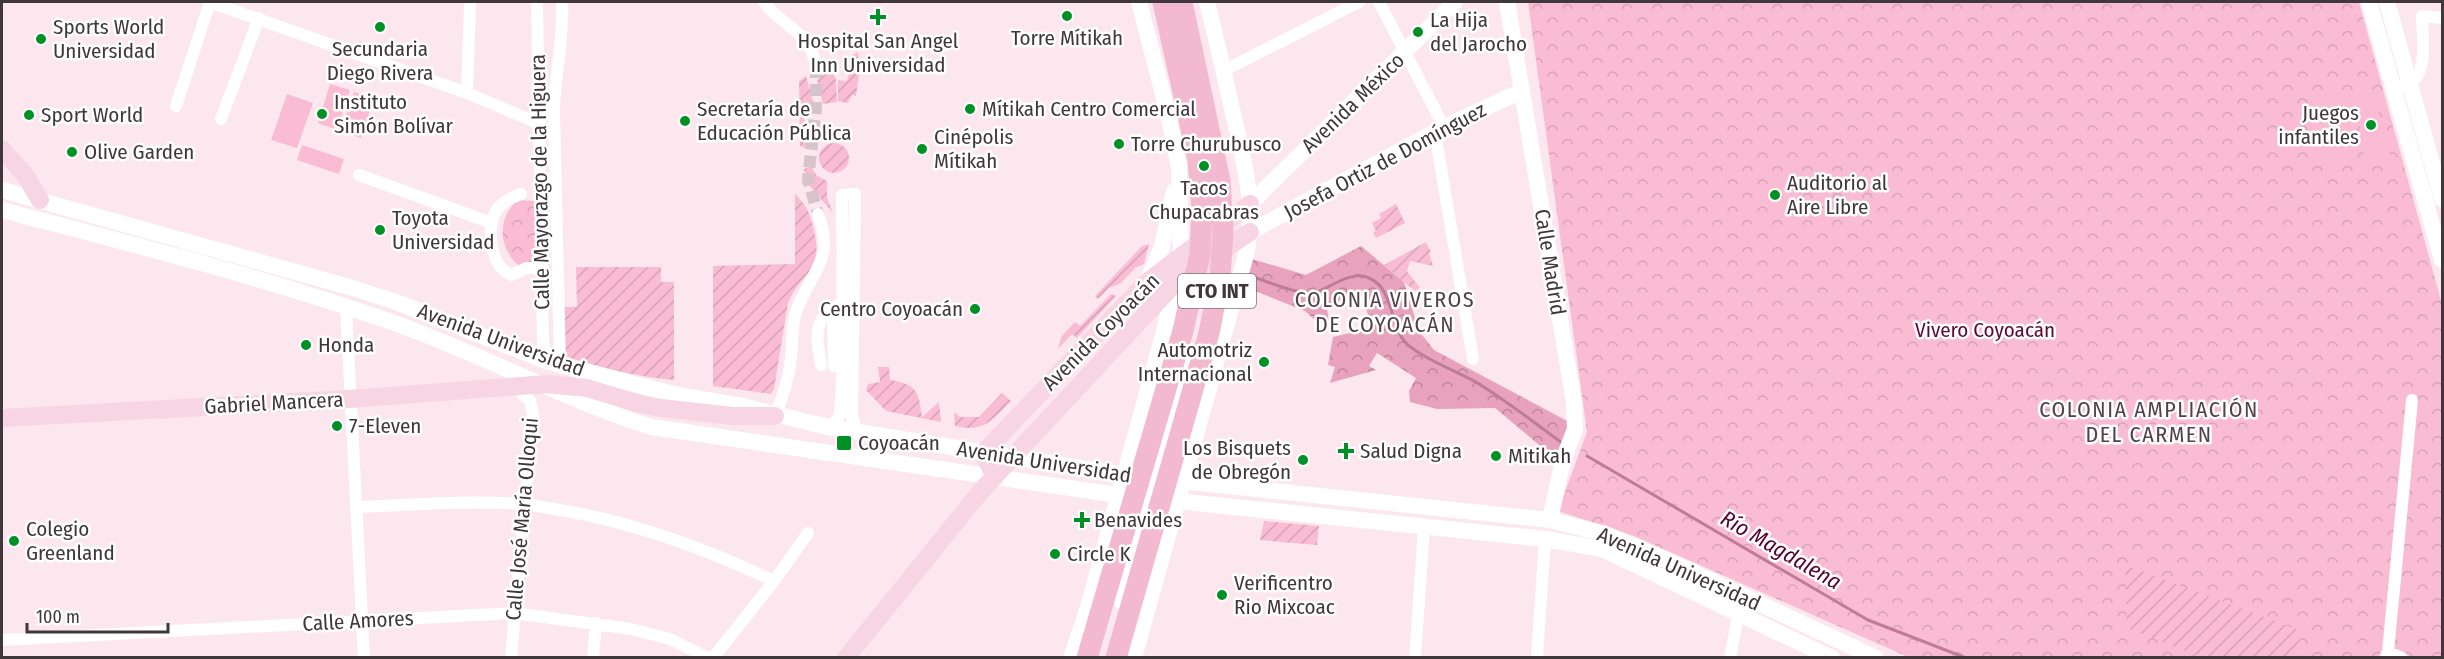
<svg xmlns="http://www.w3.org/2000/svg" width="2444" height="659" viewBox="0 0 2444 659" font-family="'Fira Sans Condensed',sans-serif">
	<defs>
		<pattern id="forest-crowns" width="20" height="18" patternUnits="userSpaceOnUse" patternTransform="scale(1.5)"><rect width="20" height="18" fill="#e8a2bc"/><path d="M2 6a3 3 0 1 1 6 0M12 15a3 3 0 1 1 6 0" fill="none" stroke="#bd859a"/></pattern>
		<pattern id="park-crowns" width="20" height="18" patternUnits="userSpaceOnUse" patternTransform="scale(1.5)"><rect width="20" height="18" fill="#f9bcd3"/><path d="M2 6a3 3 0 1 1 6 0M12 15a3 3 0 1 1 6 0" fill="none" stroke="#d6a2b6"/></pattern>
		<pattern id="garden-furrows" width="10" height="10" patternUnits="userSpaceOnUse" patternTransform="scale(1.5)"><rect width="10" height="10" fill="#f9bcd3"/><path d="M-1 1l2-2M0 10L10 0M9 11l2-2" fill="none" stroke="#d6a2b6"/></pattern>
	</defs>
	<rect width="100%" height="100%" fill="#fce7ee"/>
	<path fill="url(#forest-crowns)" d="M1361 246 1404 282 1419 331 1434 350 1571 423 1556 459 1495 408 1437 409 1410 402 1409 391 1416 378 1377 353 1369 366 1376 370 1330 383 1335 367 1328 365 1333 337 1371 328 1363 295 1326 304 1330 324 1317 322 1305 311 1245 287 1252 259 1306 275Z"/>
	<path fill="url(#park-crowns)" d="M1528 2H2359L2442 304V657H1908L1634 536 1558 511 1587 432Z
		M517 200 535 201 537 265 519 266C498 247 497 220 517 200Z"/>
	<path fill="url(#garden-furrows)" d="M858 52 859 74 856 96 852 95 848 103 838 101V80L847 81 849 72 847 61H841Z
		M831 68 836 80 837 102 823 104 817 80Z
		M806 76 814 104 803 110 801 114 817 138 808 149 800 146 799 81Z
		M819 158a15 15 0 1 1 30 0a15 15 0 1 1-30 0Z
		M812 167 816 175 827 181V198L833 213 808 184 804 169Z
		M795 194C806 205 809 211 813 226 825 272 804 268 788 303L774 389 771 394 713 386V266L795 264Z
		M1396 204 1405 223 1376 238 1373 233 1376 231 1372 223 1381 218 1379 214Z
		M1426 242 1431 252 1429 253 1433 266 1410 261 1407 271 1420 288 1415 291 1384 265Z
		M1149 244 1144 264 1135 268 1121 283 1109 288 1098 299 1095 296 1142 246Z
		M576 267H661V282H674V380C636 377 600 367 563 356L564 307H577Z
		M1111 294 1116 296 1077 338 1072 334 1058 349 1061 337 1075 322 1080 326Z
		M878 367H889L890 380C917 384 919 392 922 417L939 402 941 422 886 411 866 390 868 384 880 382Z
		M1002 393 1011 401C992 420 984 433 955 426L954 412 960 417H979Z
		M1264 521 1319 526 1317 545 1260 540Z
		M2125 565 2299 630V657H2200L2127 628Z"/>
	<path fill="#f9bcd3" d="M330 84 350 90 337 130 318 123Z
		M2372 87 2391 158 2370 162 2364 159 2355 93Z
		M2348 89 2350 110 2312 114 2310 94Z
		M354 92 374 98 361 138 341 131Z
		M287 94 313 103 297 148 271 140Z
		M2350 112 2352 132 2314 137 2312 116Z
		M2354 136 2356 157 2318 161 2316 140Z
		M302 145 344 159 339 174 297 160Z"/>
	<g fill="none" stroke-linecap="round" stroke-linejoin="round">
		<path stroke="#bf7c95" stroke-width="3" d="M1251 276C1266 281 1303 297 1317 292 1332 286 1353 270 1369 278 1393 288 1390 323 1404 341 1418 357 1461 373 1479 384 1508 402 1535 423 1562 443
			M1587 456 1868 620 1966 658"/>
		<path stroke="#d6c4ca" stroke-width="12" stroke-dasharray="12 6" stroke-linecap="butt" d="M816 66V107L808 180 818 214"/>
		<path stroke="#fff" stroke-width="12" d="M210 2 467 93 540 124
			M537 2 543 340 546 361
			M764 2C783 28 809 29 816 66
			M1379 2 1444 127
			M1223 71 1359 2
			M2405 86C2430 77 2422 37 2422 16L2442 18
			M467 93 470 2
			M176 106 210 2
			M221 119 259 18
			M1435 132 1473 359
			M359 175 492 223
			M521 194C510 198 501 202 495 213 486 231 491 268 512 275L526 268H542
			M346 307 364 658
			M560 365 554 110C555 74 564 38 562 2
			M821 365C816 334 812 318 842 303
			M834 366 833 320 837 306
			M775 416C783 397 789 378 791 358 793 344 791 326 796 312 809 273 836 262 818 214
			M828 427 836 421 840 415 843 363 842 195 855 194 852 417 857 432
			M356 507C410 505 466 500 521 504 536 505 551 509 566 511 639 524 707 549 774 581
			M2 640 514 613 631 629 670 639 708 658
			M2388 652 2402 658
			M511 658 533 414 530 401 514 387
			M593 658 596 623
			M713 658 774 581 808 533
			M1415 658 1424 527
			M1537 658 1545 539
			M1730 658 1742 595
			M2385 658 2388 652 2412 400"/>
		<path stroke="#fff" stroke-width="16" d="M1507 2 1574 403 1575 429 1563 460 1550 520
			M2369 2 2442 260
			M2387 2 2442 199
			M2 190 353 288 399 303 546 361 673 394 742 406 828 427 1124 475 1550 520 1606 534 1671 562 1876 658
			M1250 204 1455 2
			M2 210C131 244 259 276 386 320 476 351 560 398 651 427L1118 495 1545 539 1602 549 1832 658
			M1250 232 1444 127 1522 91
			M1146 283 1162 247 1174 191
			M1119 600 1184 370V357L1181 344
			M1071 658 1088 607 1165 327 1181 256 1179 167 1167 110 1139 2
			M1134 658 1246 255C1257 206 1243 157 1232 109 1224 73 1216 37 1207 2"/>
		<path stroke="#f8d5e2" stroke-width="18" d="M2 149 25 175 40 200
			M2 418 350 399 546 384 587 388 639 404 661 408 732 416H775
			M995 477 983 453 1146 283 1250 204
			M846 658 981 491 1176 282 1250 232"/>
		<path stroke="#f3b9ce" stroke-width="21" d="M1087 658 1183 331 1200 254 1202 209 1198 160 1163 2
			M1116 658 1209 333 1220 277 1223 232 1220 181 1182 2"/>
	</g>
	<g fill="#009126" stroke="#fff" stroke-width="2">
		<circle cx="1067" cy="16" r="6"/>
		<path d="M875 8h6v6h6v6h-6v6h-6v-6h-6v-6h6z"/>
		<circle cx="380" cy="27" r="6"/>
		<circle cx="1418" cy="32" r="6"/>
		<circle cx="41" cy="39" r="6"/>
		<circle cx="970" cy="109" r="6"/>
		<circle cx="322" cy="114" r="6"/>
		<circle cx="29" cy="115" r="6"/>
		<circle cx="685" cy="121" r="6"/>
		<circle cx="2371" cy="125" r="6"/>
		<circle cx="1119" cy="144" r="6"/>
		<circle cx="922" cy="149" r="6"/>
		<circle cx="72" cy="152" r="6"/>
		<circle cx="1204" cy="166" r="6"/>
		<circle cx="1775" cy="195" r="6"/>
		<circle cx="380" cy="230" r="6"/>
		<circle cx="975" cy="309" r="6"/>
		<circle cx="306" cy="345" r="6"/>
		<circle cx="1264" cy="362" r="6"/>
		<circle cx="337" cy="426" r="6"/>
		<rect x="836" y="435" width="16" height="16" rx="3"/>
		<path d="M1343 442h6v6h6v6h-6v6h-6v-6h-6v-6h6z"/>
		<circle cx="1496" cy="456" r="6"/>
		<circle cx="1303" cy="460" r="6"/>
		<path d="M1079 511h6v6h6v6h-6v6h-6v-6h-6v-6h6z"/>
		<circle cx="14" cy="541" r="6"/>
		<circle cx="1055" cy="554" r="6"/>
		<circle cx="1222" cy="595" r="6"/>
	</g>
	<g text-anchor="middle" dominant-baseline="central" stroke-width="5" stroke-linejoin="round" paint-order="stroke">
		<rect fill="#fff" stroke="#797375" stroke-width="1.5" x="1178" y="274" width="78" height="34" rx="4.5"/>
		<g font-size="20" font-weight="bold" fill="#40373a">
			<text x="1217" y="291">CTO INT</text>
		</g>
		<g font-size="21" fill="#40373a" stroke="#fff" text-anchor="start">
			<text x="1430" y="20">La Hija<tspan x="1430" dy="24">del Jarocho</tspan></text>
			<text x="53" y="27">Sports World<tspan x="53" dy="24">Universidad</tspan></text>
			<text x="1067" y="38" text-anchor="middle">Torre Mítikah</text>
			<text x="878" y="41" text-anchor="middle">Hospital San Angel<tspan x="878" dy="24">Inn Universidad</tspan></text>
			<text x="380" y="49" text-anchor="middle">Secundaria<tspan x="380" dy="24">Diego Rivera</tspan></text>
			<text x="334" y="102">Instituto<tspan x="334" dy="24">Simón Bolívar</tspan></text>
			<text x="697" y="109">Secretaría de<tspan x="697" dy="24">Educación Pública</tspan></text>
			<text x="982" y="109">Mítikah Centro Comercial</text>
			<text x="2359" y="113" text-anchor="end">Juegos<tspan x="2359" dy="24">infantiles</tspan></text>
			<text x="41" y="115">Sport World</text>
			<text x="934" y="137">Cinépolis<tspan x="934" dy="24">Mítikah</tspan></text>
			<text x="1131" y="144">Torre Churubusco</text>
			<text x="84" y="152">Olive Garden</text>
			<text x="1787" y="183">Auditorio al<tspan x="1787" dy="24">Aire Libre</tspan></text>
			<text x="1204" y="188" text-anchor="middle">Tacos<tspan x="1204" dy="24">Chupacabras</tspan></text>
			<text x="392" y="218">Toyota<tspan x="392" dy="24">Universidad</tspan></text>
			<text x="963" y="309" text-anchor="end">Centro Coyoacán</text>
			<text x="318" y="345">Honda</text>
			<text x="1252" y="350" text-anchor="end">Automotriz<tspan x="1252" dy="24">Internacional</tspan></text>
			<text x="349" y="426">7-Eleven</text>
			<text x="858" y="443">Coyoacán</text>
			<text x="1291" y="448" text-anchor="end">Los Bisquets<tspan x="1291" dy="24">de Obregón</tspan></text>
			<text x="1360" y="451">Salud Digna</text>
			<text x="1508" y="456">Mitikah</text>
			<text x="1094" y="520">Benavides</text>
			<text x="26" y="529">Colegio<tspan x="26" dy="24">Greenland</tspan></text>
			<text x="1067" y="554">Circle K</text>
			<text x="1234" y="583">Verificentro<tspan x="1234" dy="24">Rio Mixcoac</tspan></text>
		</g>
		<g font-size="21" fill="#40373a" stroke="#fff">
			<text transform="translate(1353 103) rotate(-44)">Avenida México</text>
			<text transform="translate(1385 161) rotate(-28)">Josefa Ortiz de Domínguez</text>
			<text transform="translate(540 182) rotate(-91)">Calle Mayorazgo de la Higuera</text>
			<text transform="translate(1550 262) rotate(81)">Calle Madrid</text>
			<text transform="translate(1101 332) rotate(-45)">Avenida Coyoacán</text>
			<text transform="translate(501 340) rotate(20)">Avenida Universidad</text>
			<text transform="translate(274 403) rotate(-3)">Gabriel Mancera</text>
			<text transform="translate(1044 462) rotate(9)">Avenida Universidad</text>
			<text transform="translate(522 519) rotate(-85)">Calle José María Olloqui</text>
			<text transform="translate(1679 569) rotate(24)">Avenida Universidad</text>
			<text transform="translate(358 621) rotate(-3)">Calle Amores</text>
		</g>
		<g font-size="21" fill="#5c0a35" stroke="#fff">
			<text x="1985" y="330">Vivero Coyoacán</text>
		</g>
		<g font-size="22" letter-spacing="1.5" fill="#534248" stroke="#fff">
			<text x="1385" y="299">COLONIA VIVEROS<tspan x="1385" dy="25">DE COYOACÁN</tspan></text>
			<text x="2149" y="409">COLONIA AMPLIACIÓN<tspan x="2149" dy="25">DEL CARMEN</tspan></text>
		</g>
		<g font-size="22" font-style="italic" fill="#550230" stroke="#fff">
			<text transform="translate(1781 550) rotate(30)">Río Magdalena</text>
		</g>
	</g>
	<rect width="2444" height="659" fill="none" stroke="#40373a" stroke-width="6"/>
	<path d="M27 623v9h141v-9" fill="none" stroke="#40373a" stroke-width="3"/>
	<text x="36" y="623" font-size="18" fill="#40373a" stroke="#ffffff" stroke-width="4.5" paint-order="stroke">100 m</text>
</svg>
